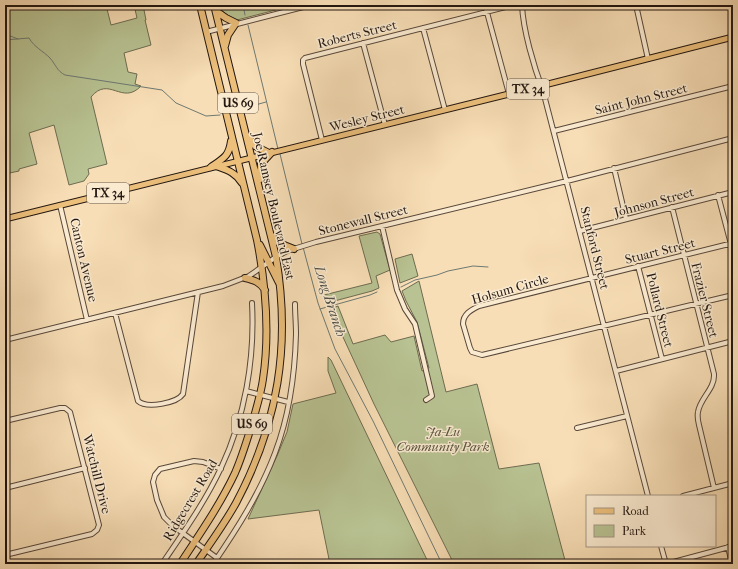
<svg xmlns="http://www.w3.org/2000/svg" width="738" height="569" viewBox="0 0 738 569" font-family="'IM FELL French Canon',serif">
	<rect width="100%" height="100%" fill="#f8deb6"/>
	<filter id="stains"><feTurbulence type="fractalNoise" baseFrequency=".005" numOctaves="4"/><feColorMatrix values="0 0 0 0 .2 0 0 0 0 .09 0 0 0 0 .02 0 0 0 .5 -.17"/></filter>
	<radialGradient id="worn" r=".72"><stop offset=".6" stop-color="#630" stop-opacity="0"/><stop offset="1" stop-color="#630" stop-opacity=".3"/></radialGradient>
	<path fill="#b8c292" stroke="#6d6c51" d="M5 5H106L111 25 137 18 134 5H143L146 20H145L151 45 124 53 128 72 137 74 135 84 141 86C122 106 109 75 91 97L107 164 88 169 89 174 84 181 69 185 54 125 29 133 37 164 19 169V171L5 174Z
		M219 5H295L237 20C229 16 222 13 219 5Z
		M377 232 380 234 390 270 376 276 379 288 372 291 327 303 324 295 372 283 359 236Z
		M412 254 418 276 400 283 395 259Z
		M419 281 446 392 477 384 499 469 539 463 566 564H454L374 404 330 309 338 306 353 344 385 335 391 342 414 336 422 371 429 368 417 322 406 301 402 291Z
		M328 357 331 360 429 564H330L319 510 248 519 277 456 287 432 293 404 336 393 328 371Z"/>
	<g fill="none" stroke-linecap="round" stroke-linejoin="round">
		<path stroke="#6d7973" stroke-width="1" d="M243 5 245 15
			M248 25 278 149
			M5 34 18 39
			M5 40 29 38C34 47 43 51 50 58 56 65 57 71 65 75L162 90 176 103 206 116 220 115
			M248 107 266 102
			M280 154 302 244
			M303 247 318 303 335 349 373 421 442 564
			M401 287 415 280 437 275 448 271 473 266 488 267
			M320 309 370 295 377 292"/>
		<g stroke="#58483a" stroke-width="6">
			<path id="minor" d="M485 5 509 94
				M522 5C523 30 534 67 543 91L648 496
				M636 5 648 59
				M732 5 733 9
				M423 28 445 110
				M206 32 311 5
				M363 43 385 125
				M554 131 733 86
				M322 140 303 64V60L305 58 514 5
				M614 168 626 219
				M718 195 733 252
				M60 205 87 320
				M672 207 714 374C715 389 700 398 698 412 697 417 698 421 699 425L714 488
				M382 226 397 290 405 309 415 324 432 396 426 400
				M580 231 733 192
				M733 243 479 306C471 310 463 314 463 324L470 348 472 352 482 355 733 295
				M638 266 662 359
				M115 313 138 401C147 409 177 403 183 394L198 292
				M5 340 223 286 249 276 276 257 287 251 316 242 567 181 733 138
				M616 371 733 341
				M246 391 288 402
				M5 421 60 408H65L70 412 99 525 97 530 92 534 5 555
				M577 428 627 416
				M5 488 85 468
				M683 496 733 483
				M661 546 666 564
				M728 547 732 564
				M217 558 173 526 164 517 157 500 153 482 155 475 160 469 194 461 203 462 221 469
				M162 564C183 533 205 502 221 468 245 417 255 359 252 303
				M213 564C237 529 260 493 275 453 289 416 295 373 296 334 296 324 295 314 295 304
				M666 564 733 546"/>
		</g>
		<g stroke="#221610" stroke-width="7">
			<path id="major" d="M5 219 509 94 733 37"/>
		</g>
		<g stroke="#221610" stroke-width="8">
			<path id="highway" d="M216 11 226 18 236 23 228 35 225 46
				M249 138 255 146 269 153
				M216 166C227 170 235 172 242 183
				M211 167C224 158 229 156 231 141
				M260 179 261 164 272 152
				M272 236 279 243 294 249
				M260 245 279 283
				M245 278C254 280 260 282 265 290
				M180 564C199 535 220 505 235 473 242 457 247 440 252 424 256 409 261 394 263 379 270 332 266 286 257 240L200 5
				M196 564C209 545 225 523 236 503 278 424 291 345 276 257L214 5"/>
		</g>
		<use href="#minor" stroke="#faead0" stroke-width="4"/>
		<use href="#major" stroke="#ecbf7b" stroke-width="5"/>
		<use href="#highway" stroke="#ecbf7b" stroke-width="6"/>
	</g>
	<g text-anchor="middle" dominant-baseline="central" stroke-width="3" stroke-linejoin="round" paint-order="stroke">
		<g fill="#faead0" stroke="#63564a" stroke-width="1">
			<rect x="507" y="79" width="42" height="20" rx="3"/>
			<rect x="218" y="93" width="40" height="20" rx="3"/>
			<rect x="87" y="183" width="42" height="20" rx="3"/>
			<rect x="232" y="414" width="40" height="20" rx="3"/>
		</g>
		<g font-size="12" font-weight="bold" fill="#221610">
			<text x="528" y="89">TX 34</text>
			<text x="238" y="103">US 69</text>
			<text x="108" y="193">TX 34</text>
			<text x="252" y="424">US 69</text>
		</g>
		<g font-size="13" fill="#221610" stroke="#faead0">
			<text transform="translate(357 34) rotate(-14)">Roberts Street</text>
			<text transform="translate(641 99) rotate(-14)">Saint John Street</text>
			<text transform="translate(367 118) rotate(-14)">Wesley Street</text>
			<text transform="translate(654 202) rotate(-15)">Johnson Street</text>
			<text transform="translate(274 206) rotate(77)">Joe Ramsey Boulevard East</text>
			<text transform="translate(363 220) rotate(-14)">Stonewall Street</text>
			<text transform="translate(595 248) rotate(76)">Stanford Street</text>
			<text transform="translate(660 251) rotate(-14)">Stuart Street</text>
			<text transform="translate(84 260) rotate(77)">Canton Avenue</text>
			<text transform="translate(510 289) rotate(-16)">Holsum Circle</text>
			<text transform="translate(705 300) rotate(76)">Frazier Street</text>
			<text transform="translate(660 310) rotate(76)">Pollard Street</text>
			<text transform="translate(97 474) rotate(76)">Watchill Drive</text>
			<text transform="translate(190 500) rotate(-59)">Ridgecrest Road</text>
		</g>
		<g font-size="13" font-style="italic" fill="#56523e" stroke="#faead0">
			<text x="443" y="431">Ja-Lu<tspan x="443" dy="15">Community Park</tspan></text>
		</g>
		<g font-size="14" font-style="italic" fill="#4e504a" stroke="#faead0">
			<text transform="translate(330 301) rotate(72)">Long Branch</text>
		</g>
	</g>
	<rect width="738" height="569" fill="none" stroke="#f8deb6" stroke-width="20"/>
	<rect x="6" y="6" width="726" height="557" fill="none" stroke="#221610" stroke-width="2"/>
	<rect x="10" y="10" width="718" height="549" fill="none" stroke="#221610"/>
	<rect x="586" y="495" width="130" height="52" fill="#faead0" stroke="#a49583"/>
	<rect x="594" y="508" width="20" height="6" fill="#ecbf7b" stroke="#a49583"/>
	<text x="622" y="515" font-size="12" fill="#221610">Road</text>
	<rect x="594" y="525" width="20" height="12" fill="#b8c292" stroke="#a49583"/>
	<text x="622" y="535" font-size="12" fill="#221610">Park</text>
	<rect width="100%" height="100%" filter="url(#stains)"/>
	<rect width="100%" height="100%" fill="url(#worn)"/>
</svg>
